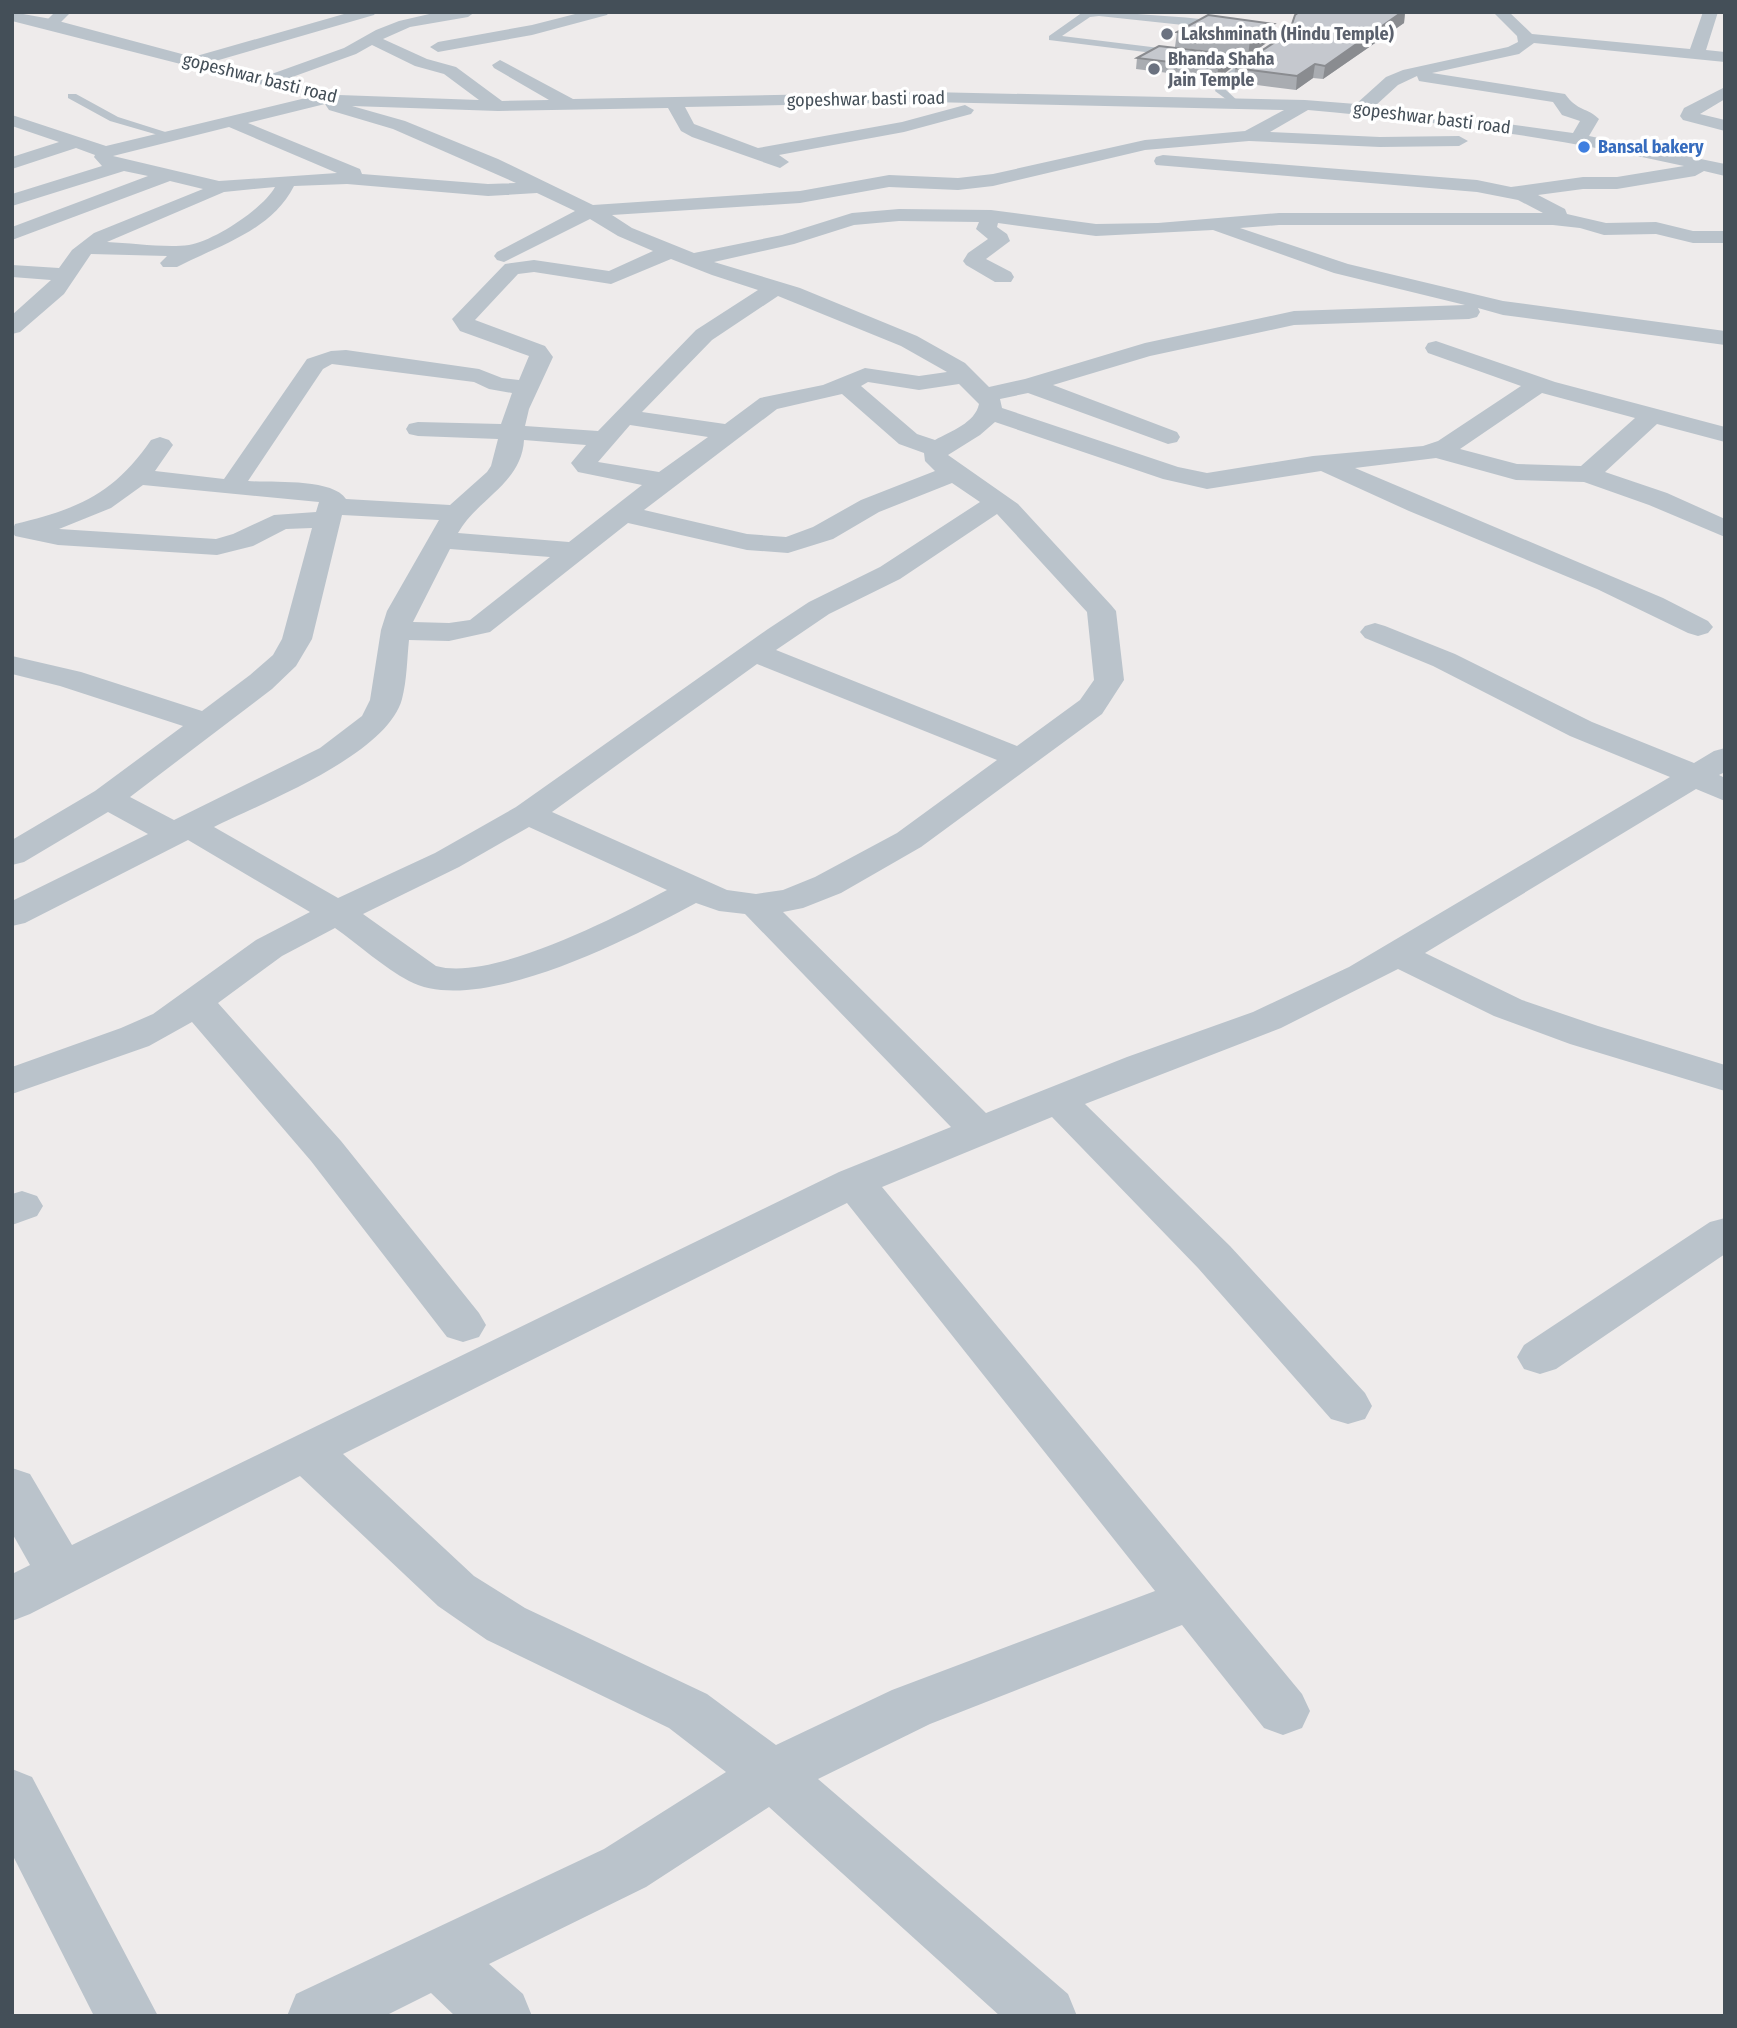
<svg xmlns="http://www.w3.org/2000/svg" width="1737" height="2028" viewBox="0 0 1737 2028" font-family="'Fira Sans Condensed',sans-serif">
	<rect width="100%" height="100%" fill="#eeebeb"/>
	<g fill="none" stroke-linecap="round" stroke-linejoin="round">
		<path fill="#bac3cb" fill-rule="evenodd" d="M1083 12C1119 12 1265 20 1289 36L1286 44 1230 81 1226 90 1239 102 1234 105 1215 91 1221 77 1241 64 1049 40V36ZM1099 16 1258 33 1278 38 1249 59 1062 36 1090 17Z
			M68 94H76L118 117 178 136 172 139 110 121 68 98Z"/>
		<path fill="#bac3cb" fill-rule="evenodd" d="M12 12 51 19 193 57 351 12H376L374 15 212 62 266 76 344 48 376 30 399 21 438 12H475L468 17 410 27 383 39 427 59 456 67 502 101 549 100 494 68 492 65 500 60 573 99 929 92 1305 100 1356 104 1386 77 1403 70 1508 47 1518 42 1517 36 1493 12H1509L1532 34 1690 49 1703 12H1718L1706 50 1725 52V62L1534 43 1519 54 1432 73 1565 94C1578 112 1587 107 1599 119L1589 136 1725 164V176L1704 171 1695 176 1617 189H1583L1538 195 1565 209 1567 214 1606 223 1656 222 1693 231H1725V243H1693L1656 234 1604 235 1580 228 1553 225H1279L1240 228 1348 264 1503 301 1725 331V345L1503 315 1478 308 1480 312 1477 317 1469 319 1294 325 1150 356 1053 385 1177 432 1180 437 1177 442 1168 444 1028 393 1000 399 1002 408 1178 467 1207 473 1313 456 1423 446 1438 441 1521 386 1428 353 1425 348 1428 343 1436 341 1555 382 1725 427V442L1657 424 1605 472 1667 493 1725 519V537L1649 505 1584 482 1516 480 1436 458 1355 468 1663 598 1708 621 1713 627 1708 633 1698 636 1688 633 1597 589 1409 511 1321 471 1207 489 1163 479 995 422 980 435 948 455 1018 504 1111 605 1116 611 1124 680 1102 714 921 847 841 893 803 908 783 912 986 1113 1127 1057 1253 1012 1349 967 1670 777 1570 736 1433 666 1365 638 1360 632 1365 626 1375 623 1385 626 1455 654 1592 722 1694 763 1714 751 1725 748V772L1719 775 1725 778V801L1696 789 1425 953 1522 1000 1598 1026 1725 1065V1091L1570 1044 1494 1016 1398 969 1281 1028 1085 1104 1230 1246 1365 1393 1372 1406 1365 1419 1348 1424 1331 1419 1198 1268 1052 1117 882 1187 1302 1694 1310 1711 1302 1728 1283 1735 1264 1728 1182 1625 930 1724 818 1779 1068 1994 1077 2016H1000L769 1807 646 1887 489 1964 523 1994 532 2016H455L431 1993 385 2016H287L296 1994 604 1849 726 1772 669 1728 487 1640 438 1606 300 1476 30 1614 12 1621V1574L30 1565 12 1533V1468L30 1474 72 1545 839 1172 951 1127 745 914 719 911 696 903C633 937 478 1018 409 981 383 967 359 945 335 928L282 956 218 1003 341 1141 479 1313 486 1325 479 1337 463 1342 447 1337 311 1161 192 1022 149 1046 12 1094V1067L121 1028 153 1014 256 940 310 912 188 840 25 923 12 926V901L148 834 108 812 24 862 12 865V840L95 791 183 726 60 686 12 674V656L81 672 202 711 250 675 273 655 282 639 312 528 286 529 253 546 217 555 58 545 15 536 12 531 15 524C78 509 114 494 151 440L160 437 169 440 173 445 155 471 224 479 307 359 331 351 346 350 479 369 502 378 519 380 529 356 460 331 452 319 505 264 534 260 609 271 653 251 618 236 590 219 504 262 497 260 494 256 497 252 575 211 537 193 488 196 347 184 294 186C271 231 220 245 177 267H163L160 263 167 256 91 254 64 294 20 332 12 334V315L51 280 12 277V265L59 268 72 250 94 233 203 189 170 181 12 240V227L148 176 124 171 12 206V194L102 166 94 157 95 155 76 148 12 169V157L59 142 12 126V115L106 146 310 97 12 21ZM372 45 415 66 444 74 479 100 339 95 284 80 356 54ZM1417 76 1419 81 1425 82 1553 102 1562 115 1580 121 1573 133 1375 106 1398 85ZM929 102 1284 110 1245 131 1145 140 993 174 958 178 889 175 800 191 593 205 498 159 405 121 352 106 498 111 668 108 681 131 692 137 780 168 789 162 779 155 904 132 971 114 974 110 965 105 902 122 758 148 694 124 685 107ZM325 104 329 110 393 129 516 183 488 184 362 174 360 169 248 123ZM1308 110C1434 121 1560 138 1684 166L1617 177H1583L1511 187 1477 180 1163 155 1156 157 1154 161 1156 165 1477 192 1518 200 1543 213H1279L1158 223 1096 224 991 210 899 209 852 213 782 235 694 253 632 228 612 215 800 203 889 187 958 190 993 186 1145 150 1249 141 1380 147 1459 146 1468 141 1459 136 1380 137 1270 132ZM229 127 337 173 219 181 113 156ZM275 187C263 209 214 241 189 245 165 248 132 243 107 242L224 192ZM899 221 979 222 976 229 988 239 968 253 963 261 966 265 995 282H1011L1014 277 1011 272 986 259 1010 241 1007 234 997 227 998 223 1096 236 1213 230 1334 273 1465 305 1294 311 1145 343 1025 379 989 387 965 363 917 336 800 288 714 262 794 244 854 225ZM671 259 712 275 758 290 696 330 598 431 525 426 529 409 553 357 545 346 475 320 518 274 534 272 611 284ZM778 296 901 346 947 372 919 376 865 368 823 385 760 398 725 424 642 412 712 340ZM332 364 474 382 489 389 512 393 501 424 418 422 409 424 406 429 409 434 418 436 498 439 491 466 487 472 450 505 346 499C332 478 272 483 248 481L323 369ZM868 382 919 390 959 384 979 404C975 423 951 431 935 440L917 434 861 386ZM1542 393 1635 418 1581 466 1517 464 1460 449ZM842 394 899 444 924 453 925 461 935 471 861 500 813 527 786 537 747 534 644 510 777 409ZM630 425 708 437 659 472 598 462ZM524 440 586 445 571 463 578 472 642 485 569 542 458 533C477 499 522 483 524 440ZM952 483 980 502 880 567 809 602 768 629 516 807 435 853 338 898 214 827C264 802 387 755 402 699 407 680 407 659 409 640L449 641 490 632 628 523 747 550 788 553 833 539 879 512ZM143 485 319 502 316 512 274 515 233 534 216 539 59 529 111 508ZM997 514 1087 612 1094 680 1080 700 1017 746 776 650 829 614 900 579ZM342 515 439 520 387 611 381 630 370 700 362 716 320 748 174 820 130 797 272 689 296 666 312 639ZM450 549 550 557 470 620 449 623 413 622ZM757 664 997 760 897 833 815 877 783 890 756 894 727 890 552 812ZM529 827 667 890C616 917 492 982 436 966L363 914 459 867ZM847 1203 1155 1591 892 1690 776 1745 707 1694 525 1608 474 1576 343 1454Z
			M583 12H609L607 15 532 35 438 52 430 47 438 42 532 25Z
			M1725 87V99L1700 114 1725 120V131L1683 120 1680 116 1684 108Z
			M22 1191 37 1196 43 1206 37 1216 12 1225V1194Z
			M1725 1218V1254L1556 1369 1540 1374 1524 1369 1517 1357 1524 1345 1710 1222Z
			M12 1769 32 1777 158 2016H94L12 1854Z"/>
		<path fill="#bac3cb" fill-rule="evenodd" d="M55 12H71L56 27H46L43 24Z"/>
	</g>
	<path fill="#a9acb1" d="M1299 12H1405L1404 23 1323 79 1313 78 1296 90 1234 82 1235 68 1289 33Z
		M1177 32 1272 39 1248 56 1175 47Z
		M1235 55 1234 66 1217 79 1136 69 1137 58Z"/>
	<path fill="#8a8c90" d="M1402 12H1405L1404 23 1323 79 1325 66Z
		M1274 24 1272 39 1248 56 1250 40Z
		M1235 55 1234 66 1217 79 1218 68Z
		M1315 64 1313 78 1296 90 1297 76Z"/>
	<path fill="#c5c8ce" stroke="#8a8c90" stroke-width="2" d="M1299 12H1402L1325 66 1315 64 1297 76 1235 68 1289 33 1295 15Z
		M1208 15 1274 24 1250 40 1177 32Z
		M1159 46 1235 55 1218 68 1137 58Z"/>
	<g fill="#6b7280" stroke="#fff" stroke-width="2.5">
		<circle cx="1167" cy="34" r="7"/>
		<circle cx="1154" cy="69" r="7"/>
	</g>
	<circle fill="#3f7fe0" stroke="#fff" stroke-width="2.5" cx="1584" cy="147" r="7"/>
	<g text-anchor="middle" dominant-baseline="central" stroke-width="7" stroke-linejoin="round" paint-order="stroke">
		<g font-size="18" font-weight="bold" fill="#5b616d" stroke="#fff" text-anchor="start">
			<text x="1181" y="34">Lakshminath (Hindu Temple)</text>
			<text x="1168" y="59">Bhanda Shaha<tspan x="1168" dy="21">Jain Temple</tspan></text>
		</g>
		<g font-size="18" fill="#444f58" stroke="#fff">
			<text transform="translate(260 78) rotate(14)">gopeshwar basti road</text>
			<text transform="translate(866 99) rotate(-1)">gopeshwar basti road</text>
			<text transform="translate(1432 118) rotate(7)">gopeshwar basti road</text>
		</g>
		<g font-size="18" font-weight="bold" fill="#366cbe" stroke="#fff" text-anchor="start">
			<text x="1598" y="147">Bansal bakery</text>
		</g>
	</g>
	<rect width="1737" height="2028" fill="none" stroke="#444f58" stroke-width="28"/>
</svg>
